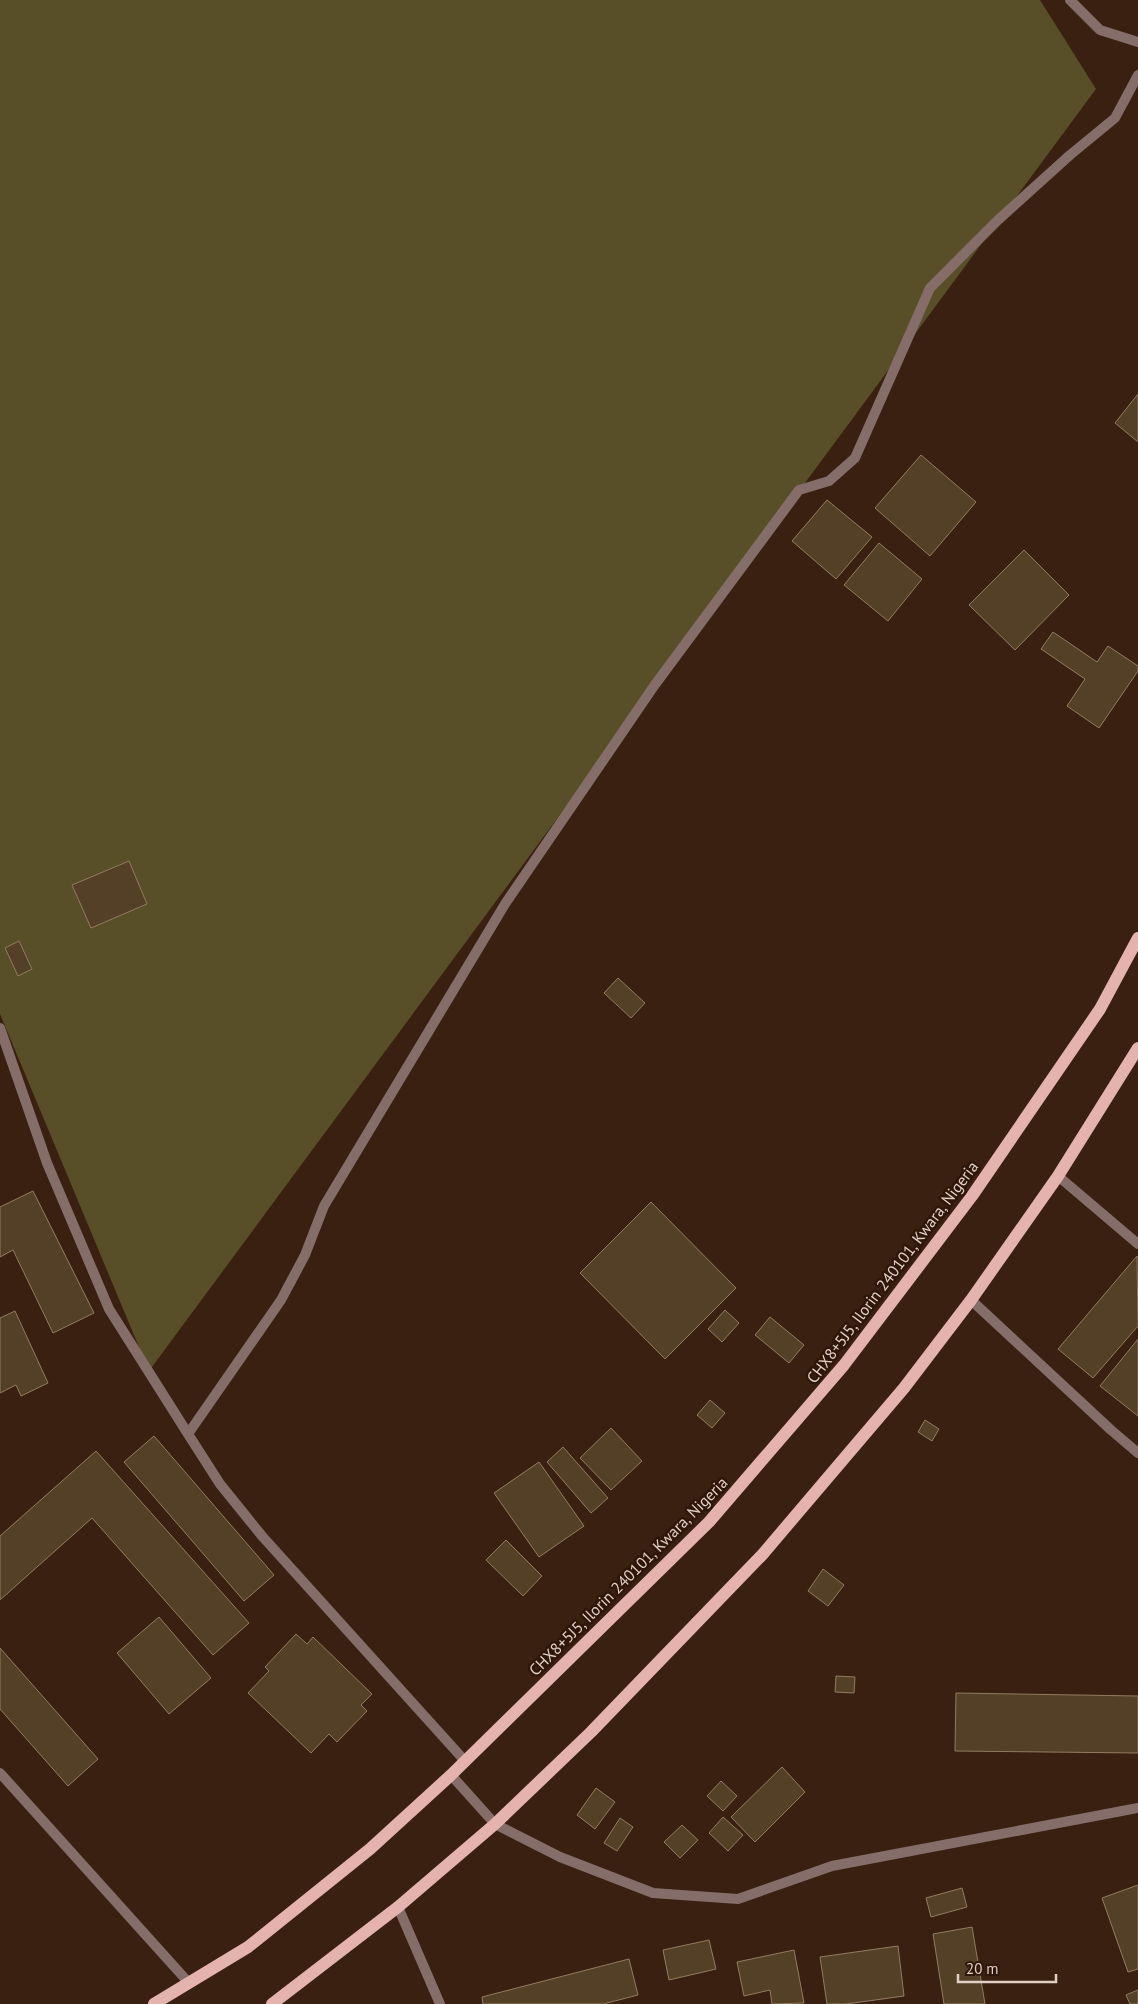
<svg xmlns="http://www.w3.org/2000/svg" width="1138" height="2004" viewBox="0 0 1138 2004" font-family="'PT Sans',sans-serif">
	<rect width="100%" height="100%" fill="#392011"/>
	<path fill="#584e28" d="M0 0H1040L1096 89 149 1371 0 1014Z"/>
	<path fill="#544027" stroke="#927c61" d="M1138 394V442L1115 423Z
		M921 455 976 502 930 556 875 508Z
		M827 500 872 537 836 579 792 541Z
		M879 543 922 579 888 621 844 585Z
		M1024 550 1069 595 1015 650 969 605Z
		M1053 632 1097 662 1108 646 1138 666V671L1099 728 1067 706 1085 679 1041 649Z
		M129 861 147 904 91 928 72 885Z
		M19 941 32 969 18 976 5 948Z
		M618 978 645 1003 631 1018 604 993Z
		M33 1191 94 1313 53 1333 13 1250 0 1257V1207Z
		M651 1202 736 1288 665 1359 580 1273Z
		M1137 1256 1138 1326 1093 1378 1058 1349Z
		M725 1310 739 1323 722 1342 708 1329Z
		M15 1311 48 1383 21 1396 16 1385 0 1393V1318Z
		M770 1317 804 1345 789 1363 755 1335Z
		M1138 1339V1416L1100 1386Z
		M710 1400 725 1413 712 1428 697 1415Z
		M925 1420 939 1429 932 1441 918 1432Z
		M611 1428 642 1461 611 1490 580 1458Z
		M154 1436 274 1575 244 1601 124 1462Z
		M563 1447 608 1498 591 1513 547 1462Z
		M96 1451 249 1623 213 1655 92 1518 0 1600V1536Z
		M539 1462 584 1526 539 1557 494 1493Z
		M506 1540 542 1576 523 1596 486 1560Z
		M823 1569 844 1585 828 1606 808 1591Z
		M159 1617 211 1678 169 1714 117 1653Z
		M296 1634 307 1644 313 1637 372 1694 361 1705 367 1711 337 1742 329 1734 311 1753 248 1693 269 1671 265 1667Z
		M0 1648 98 1759 68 1786 0 1709Z
		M836 1676 855 1677 854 1693 835 1692Z
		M956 1693 1138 1696V1753L955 1751Z
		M782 1767 805 1792 755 1842 731 1817Z
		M721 1781 737 1796 723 1811 707 1796Z
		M596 1788 615 1802 595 1829 577 1815Z
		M723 1817 743 1835 728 1851 709 1833Z
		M620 1818 633 1827 617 1851 604 1843Z
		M682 1825 698 1840 680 1858 664 1842Z
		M1138 1885V1969L1128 1972 1102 1898Z
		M962 1888 967 1907 931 1917 926 1898Z
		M972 1927 985 2004H944L933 1934Z
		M709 1940 716 1969 669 1980 663 1950Z
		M898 1946 904 1996 846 2004H827L820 1957Z
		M794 1950 804 2003 772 2004 770 1990 744 1996 737 1962Z
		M629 1959 638 1995 603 2004H483L482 1997Z
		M1138 1990V2004H1130L1126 1995Z"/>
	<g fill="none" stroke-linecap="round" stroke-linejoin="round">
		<path stroke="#856d6a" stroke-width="10" d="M1070 0 1100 30 1138 42
			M0 1028 47 1163 109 1309 188 1434 220 1484 262 1536 465 1761
			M1058 1176 1138 1244
			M971 1300 1111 1430 1138 1453
			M188 1434 281 1300 305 1255 324 1206 505 904 654 686 799 490 829 481 855 458 930 288 998 220 1070 155 1115 118 1138 75
			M0 1773 189 1983
			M398 1907 440 2004"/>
		<path stroke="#856d6a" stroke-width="10" d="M451 1775 495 1824 560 1857 653 1893 738 1899 832 1866 1138 1808"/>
		<path stroke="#e4b3ad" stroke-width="12" d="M154 2004 248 1947 370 1849 451 1775 709 1522 844 1365 972 1196 1100 1009 1138 938
			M272 2004 398 1907 495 1824 591 1732 762 1555 904 1388 971 1300 1058 1176 1138 1048"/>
	</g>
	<g text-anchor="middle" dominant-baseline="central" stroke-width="5" stroke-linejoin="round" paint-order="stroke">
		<g font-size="16" fill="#e1cfc6" stroke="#2f1607">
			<text transform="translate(892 1272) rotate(-53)">CHX8+5J5, Ilorin 240101, Kwara, Nigeria</text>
			<text transform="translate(628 1576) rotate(-45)">CHX8+5J5, Ilorin 240101, Kwara, Nigeria</text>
		</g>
	</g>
	<path d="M958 1974v8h98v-8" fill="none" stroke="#e1cfc6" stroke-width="2.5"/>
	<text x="966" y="1974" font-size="15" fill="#e1cfc6" stroke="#2f1607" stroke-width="4" paint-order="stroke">20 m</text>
</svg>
